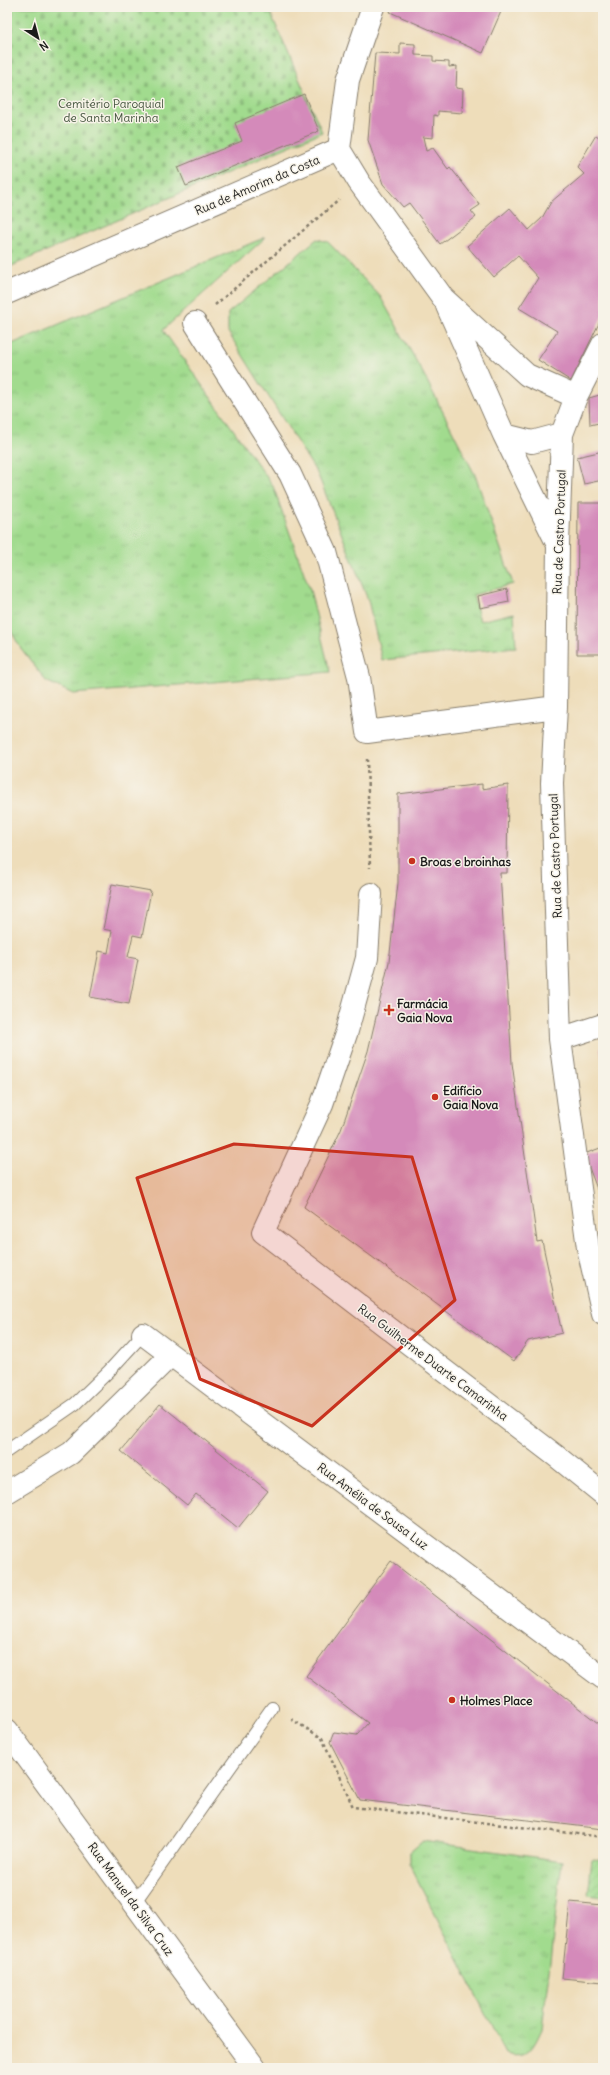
<svg xmlns="http://www.w3.org/2000/svg" width="610" height="2075" viewBox="0 0 610 2075" font-family="Delius,sans-serif">
	<defs>
		<pattern id="grass-tufts" width="24" height="20" patternUnits="userSpaceOnUse"><rect width="24" height="20" fill="#a1db8e"/><path d="M3 7l-1-3M5 7V3M7 7l1-3M15 17l-1-3M17 17v-4M19 17l1-3" fill="none" stroke="#8abb7a"/></pattern>
		<pattern id="cemetery-stones" width="16" height="16" patternUnits="userSpaceOnUse"><rect width="16" height="16" fill="#a1db8e"/><path d="M2 7V4a2 2 0 0 1 4 0v3zM10 15v-3a2 2 0 0 1 4 0v3z" fill="#8abb7a"/></pattern>
		<pattern id="garden-furrows" width="10" height="10" patternUnits="userSpaceOnUse"><rect width="10" height="10" fill="#a1db8e"/><path d="M-1 1l2-2M0 10L10 0M9 11l2-2" fill="none" stroke="#8abb7a"/></pattern>
	</defs>
	<rect width="100%" height="100%" fill="#f7f3e8"/>
	<filter id="ink" filterUnits="userSpaceOnUse"><feTurbulence type="fractalNoise" baseFrequency=".025" numOctaves="2"/><feDisplacementMap in="SourceGraphic" scale="8" xChannelSelector="R" yChannelSelector="G"/><feConvolveMatrix kernelMatrix="1 2 1 2 8 2 1 2 1" color-interpolation-filters="sRGB"/></filter>
	<filter id="wash" filterUnits="userSpaceOnUse"><feTurbulence type="fractalNoise" baseFrequency=".012" numOctaves="4" result="noise"/><feDisplacementMap in="SourceGraphic" scale="16" xChannelSelector="R" yChannelSelector="G"/><feGaussianBlur stdDeviation="0.9" result="paint"/><feColorMatrix in="noise" values="0 0 0 0 0 0 0 0 0 0 0 0 0 0 0 0 0 1.4 0 .05"/><feComposite in="paint" operator="in"/></filter>
	<g filter="url(#wash)">
		<rect width="100%" height="100%" fill="#eeddba"/>
		<path fill="url(#grass-tufts)" stroke="#5e7c55" d="M266 237 163 330 273 486 310 590 330 672 73 694 46 681 20 647 7 624V346Z
			M317 239 328 242 380 296 424 375 475 475 513 584 473 595 480 621 514 613 516 647 382 660 368 600 318 475 228 332V313Z
			M423 1841 562 1861 542 2029C534 2046 528 2061 506 2054L409 1863V1853Z"/>
		<path fill="url(#cemetery-stones)" stroke="#5e7c55" d="M7 7H268L322 132 7 268Z"/>
		<path fill="url(#garden-furrows)" stroke="#5e7c55" d="M592 1859 603 1860V1897L588 1895Z"/>
		<g id="blocks">
			<path fill="#d48aba" d="M392 7H503L483 53 390 12Z
				M400 43 415 44V55L433 56V61L449 62V67L457 66 456 88 463 89 462 113 438 111V116L434 115 433 138 423 137 426 151 433 148 448 169 450 167 480 205 471 211 476 217 440 244 409 203 403 207 383 184 368 140 375 53 400 54Z
				M304 94 319 131 186 186 178 167 242 141 235 123Z
				M596 135 603 140V315L571 381 538 360 557 331 519 308 538 278 518 256 494 277 467 246 510 208 529 230 542 218 551 202 584 174 577 167Z
				M603 394V422L590 425 589 398Z
				M603 451V480L584 484 577 457Z
				M578 503H603V654H577Z
				M507 589 509 602 480 608 478 596Z
				M482 784V789L508 785 507 873H500L512 1063 537 1242 542 1241 562 1333 528 1341 514 1361 304 1207 341 1130 368 1051 389 962 398 883V794Z
				M112 884 151 891 142 937 133 935 128 957 138 959 129 1004 90 997 99 951 108 953 112 931 103 929Z
				M600 1047H603V1061H602Z
				M603 1147V1205L584 1154Z
				M160 1404 268 1491 238 1528 196 1494 187 1505 121 1451Z
				M391 1561 603 1727V1829L360 1800 330 1742 334 1732 357 1735 368 1723 306 1676Z
				M570 1902 603 1905V1982L562 1978Z"/>
		</g>
	</g>
	<g filter="url(#ink)">
		<use href="#blocks" fill-opacity="0" stroke="#857c6b" stroke-width="1"/>
		<g fill="none" stroke-linecap="round" stroke-linejoin="round">
			<g stroke="#857c6b" stroke-width="14">
				<path id="service" d="M7 1451 75 1404 109 1371 143 1334
					M134 1903 272 1708"/>
			</g>
			<g stroke="#857c6b" stroke-width="24">
				<path id="minor" d="M339 149 359 182 443 298 527 375 576 397
					M339 149 348 80 373 7
					M7 293 339 149
					M447 306 504 435 556 541
					M195 323 290 474 326 552 359 677 367 732 556 707
					M603 344 576 397 562 434 558 544 556 707 552 783 560 1039 588 1248 603 1314
					M504 435 532 442 562 434
					M371 894 367 958 347 1031 322 1104 263 1232 556 1456 603 1494
					M560 1039 603 1025
					M143 1334 603 1678
					M7 1492 71 1453 171 1355
					M7 1730 255 2068"/>
			</g>
			<path stroke="#857c6b" stroke-width="2.5" stroke-dasharray="3 3" stroke-linecap="butt" d="M215 305 339 200
				M367 759 370 868
				M291 1719 322 1738 353 1807 603 1837"/>
			<use href="#service" stroke="#fff" stroke-width="12"/>
			<use href="#minor" stroke="#fff" stroke-width="22"/>
		</g>
	</g>
	<path fill="#c8321e" fill-opacity="0.2" stroke="#c8321e" stroke-width="3" stroke-linejoin="round" d="M234 1144 412 1157 455 1300 312 1426 200 1379 137 1178Z"/>
	<g fill="#c8321e" stroke="#f7f3e8" stroke-width="1.5">
		<circle cx="412" cy="861" r="4"/>
		<path d="M387 1004h4v4h4v4h-4v4h-4v-4h-4v-4h4z"/>
		<circle cx="435" cy="1097" r="4"/>
		<circle cx="452" cy="1700" r="4"/>
	</g>
	<g text-anchor="middle" dominant-baseline="central" stroke-width="3" stroke-linejoin="round" paint-order="stroke">
		<g font-size="12" fill="#44553e" stroke="#f7f3e8">
			<text x="111" y="103">Cemitério Paroquial<tspan x="111" dy="14">de Santa Marinha</tspan></text>
		</g>
		<g font-size="12" fill="#1c1c1c" stroke="#f7f3e8">
			<text transform="translate(257 185) rotate(-23)">Rua de Amorim da Costa</text>
			<text transform="translate(559 532) rotate(-88)">Rua de Castro Portugal</text>
			<text transform="translate(555 856) rotate(-92)">Rua de Castro Portugal</text>
			<text transform="translate(433 1362) rotate(37)">Rua Guilherme Duarte Camarinha</text>
			<text transform="translate(373 1506) rotate(37)">Rua Amélia de Sousa Luz</text>
			<text transform="translate(131 1899) rotate(54)">Rua Manuel da Silva Cruz</text>
		</g>
		<g font-size="12" font-weight="bold" fill="#1c1c1c" stroke="#f7f3e8" text-anchor="start">
			<text x="420" y="861">Broas e broinhas</text>
			<text x="397" y="1003">Farmácia<tspan x="397" dy="14">Gaia Nova</tspan></text>
			<text x="443" y="1090">Edifício<tspan x="443" dy="14">Gaia Nova</tspan></text>
			<text x="460" y="1700">Holmes Place</text>
		</g>
	</g>
	<rect width="610" height="2075" fill="none" stroke="#f7f3e8" stroke-width="24"/>
	<g transform="translate(38 38) rotate(144)" stroke="#f7f3e8" stroke-width="3" paint-order="stroke">
	<path d="M0-3L7 15L0 10L-7 15Z" fill="#1c1c1c"/>
	<text y="-6" font-size="11" font-weight="bold" text-anchor="middle" fill="#1c1c1c">N</text>
	</g>
</svg>
